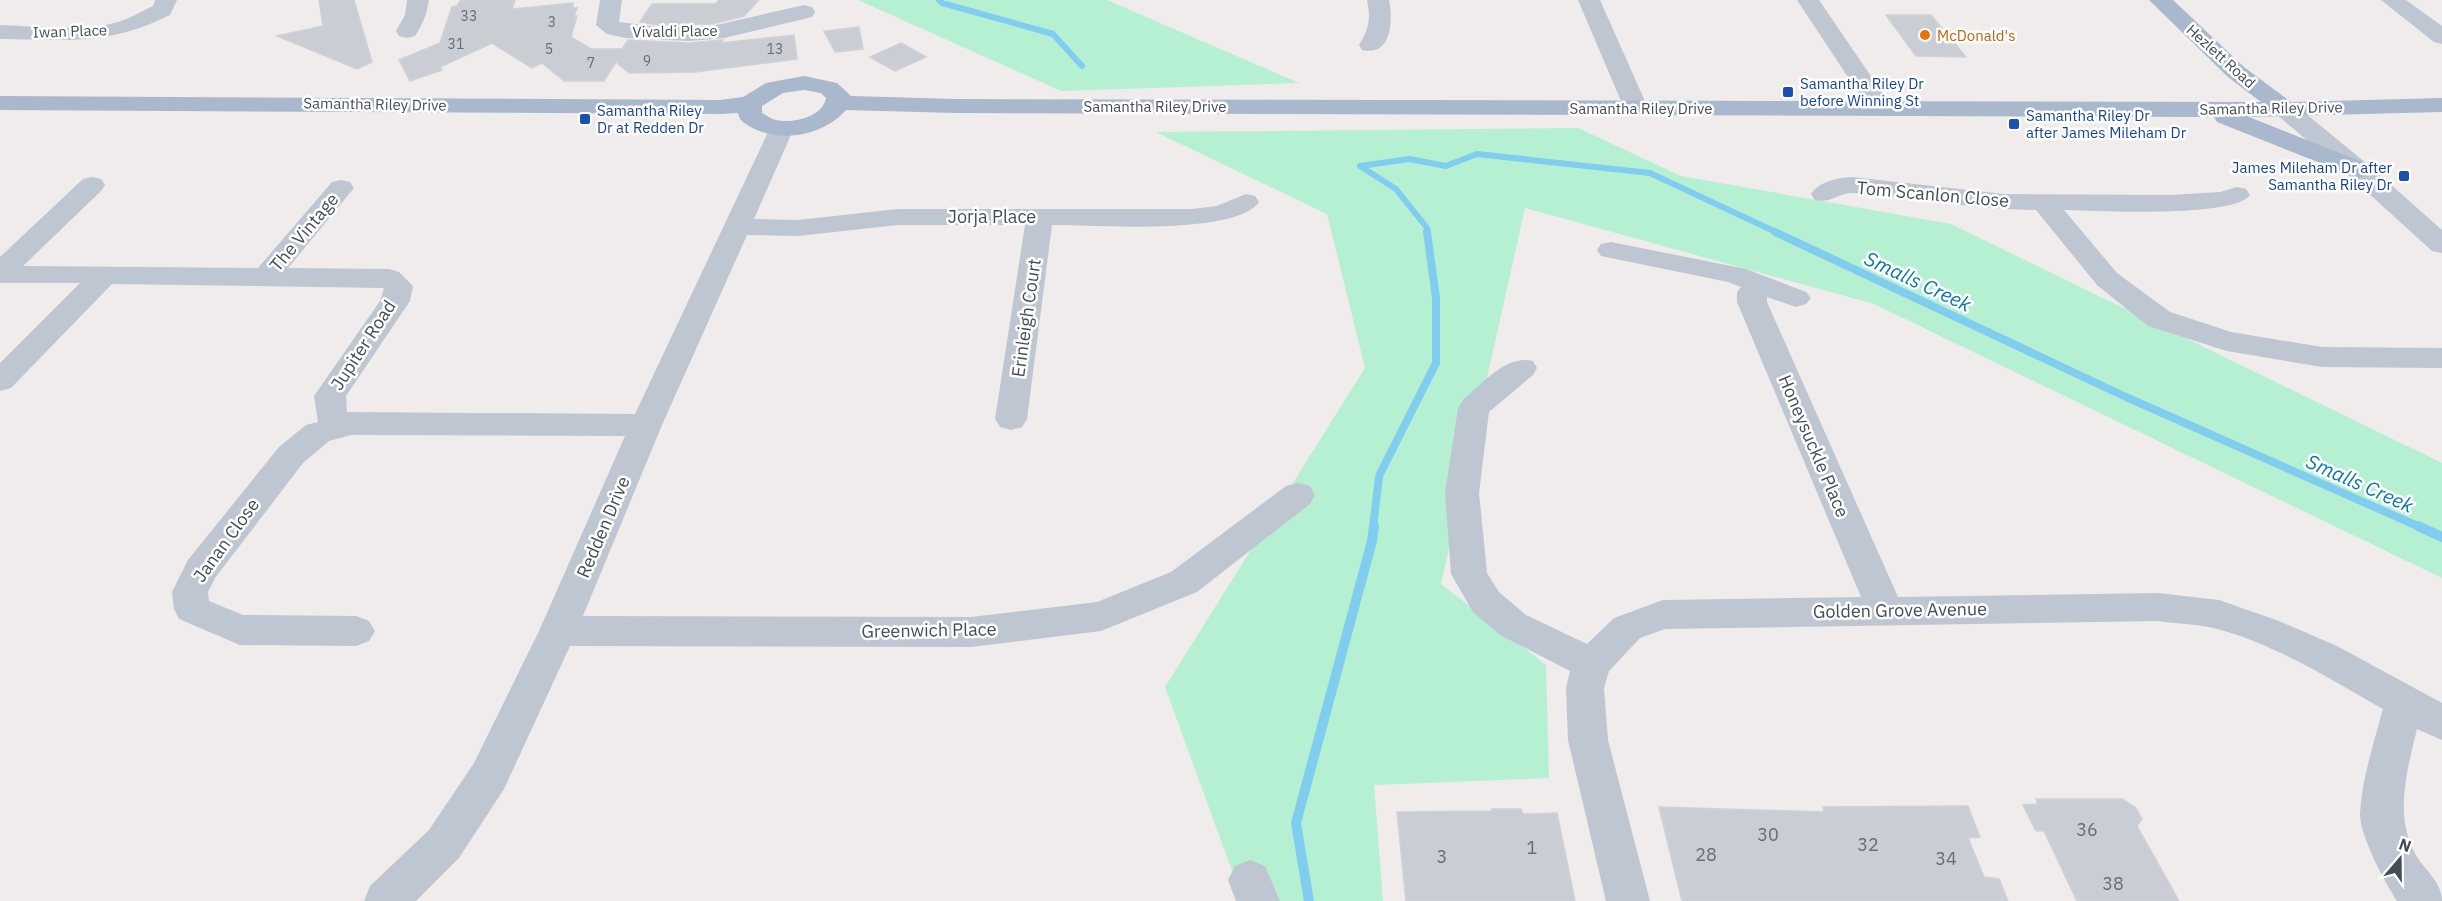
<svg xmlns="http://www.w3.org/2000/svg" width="2442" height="901" viewBox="0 0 2442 901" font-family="'IBM Plex Sans',sans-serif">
	<rect width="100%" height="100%" fill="#efeceb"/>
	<path fill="#b6f0d2" d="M858 0H1107L1299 83 1061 91Z
		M1578 128 1681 176 1951 224 2442 463V578L1874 304 1525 208 1441 584 1546 665 1549 778 1374 785 1383 901H1243L1165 687 1365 368 1327 214 1156 132Z"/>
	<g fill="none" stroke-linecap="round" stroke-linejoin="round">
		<path stroke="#80cdf0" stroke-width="6" d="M939 0 942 3 1053 34 1082 66
			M1360 166 1409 159 1446 166 1477 154 1650 173 1778 233
			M1360 166 1396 189 1427 228 1428 233"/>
		<path stroke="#80cdf0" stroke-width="8" d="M1775 232 2126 397 2422 528
			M1373 528 1379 476 1436 363V298L1427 232"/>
		<path stroke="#80cdf0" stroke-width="10" d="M2418 526 2442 537
			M1309 901 1296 823 1372 541 1374 526"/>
	</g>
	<path fill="#cacdd4" stroke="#cfd1d8" stroke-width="1.5" d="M319 0H354L372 62 357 69 277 36 323 26Z
		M471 0H515L512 9 573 3V8H577L574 16H577L571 37 591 49H622L628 40 689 43 723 40 721 43 794 35 797 59 695 72 629 73 616 62 604 81H564L542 63 532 68 492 43 440 67 442 70 410 81 399 60 440 43 452 7 457 6 460 1Z
		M719 0H759L744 16 712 24 657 25 640 22 652 4H715Z
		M1886 15H1931L1966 57 1916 56Z
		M859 27 863 49 835 52 824 31Z
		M901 43 926 57 895 71 870 57Z
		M2036 799H2122L2135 807 2142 819 2137 826 2179 901H2077L2044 831H2036L2023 805 2038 804Z
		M1968 806 1980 837 1968 838 1984 877 1999 879 2008 901H1682L1659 807 1824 812 1823 807Z
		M1492 809H1521L1523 814 1557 813 1575 901H1406L1397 812 1493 811Z"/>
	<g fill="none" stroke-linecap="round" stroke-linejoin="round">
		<path fill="#bec6d2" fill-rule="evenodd" d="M155 0H177L170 15C107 46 67 40 0 39V25C37 26 78 33 114 23 127 20 140 12 153 6Z
			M407 0H429C427 14 423 24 415 36L407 38 399 36 396 31 405 15Z
			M600 0H622L619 22 657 27 712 26 804 5 812 7 815 12 812 17 724 38 689 41 626 38 607 34 596 25Z
			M1367 0H1389C1393 20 1392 57 1362 50L1359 45C1369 29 1371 19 1367 0Z
			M1578 0H1600L1648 108 1645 113 1636 115 1627 113 1624 108Z
			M1797 0H1819L1892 107 1889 112 1880 114 1871 112Z
			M2381 0H2406L2442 26V44L2434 42Z
			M2285 102 2294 104 2372 168 2442 230V253L2432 251 2354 180 2276 114 2273 109 2276 104Z
			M782 121 791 123 794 128 754 219 798 220 898 209H1192L1217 206 1246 194 1255 196 1259 202C1236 236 1094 225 1052 225L1027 419 1022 427 1011 430 1000 427 995 419 1025 225H898L798 236 747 235 662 425 583 616 971 617 1097 602 1171 572 1286 486 1298 483 1310 486 1315 495 1310 504 1197 592 1101 631 971 647 570 646 504 789 459 858 416 901H364L370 886 429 830 474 763 539 631 625 436 351 435 329 441 303 463 215 578 208 592 209 601 243 615 356 616 369 621 375 631 369 641 356 646 240 645 179 619 174 609 172 592 188 560 279 447 306 425 318 422 314 396 380 301 384 288 112 284 11 388 0 391V363L80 283H0V257L83 179 92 177 101 179 105 185 101 191 23 266 258 268 332 182 341 180 350 182 354 188 288 268 389 269 399 272 413 286 410 301 346 396 347 412 635 414 770 128 773 123Z
			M1852 177 2004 194 2171 195 2220 192 2237 187 2246 189 2250 195C2234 218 2097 211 2064 210L2117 273 2170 312 2231 332 2322 347 2442 348V368L2322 367 2227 351 2148 326 2097 285 2036 210C1975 210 1915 197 1855 193 1839 192 1830 204 1815 200L1811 194C1820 181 1837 178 1852 177Z
			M1611 242 1746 269 1806 292 1811 298 1806 304 1796 307 1767 297V302L1898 597 2158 593 2219 600 2279 621 2337 646 2442 703V740L2417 729C2407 771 2393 817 2417 857 2426 871 2442 883 2442 901H2397C2385 883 2359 834 2360 813 2362 778 2374 743 2383 709 2332 680 2275 644 2217 629 2199 624 2177 624 2158 621L1665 629 1640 638 1609 671 1604 688 1608 740 1650 901H1606L1568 740 1566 688 1570 671 1500 635 1473 612 1451 574 1445 493 1458 408 1463 400C1482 384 1506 354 1533 361L1537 368 1533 375 1489 412 1479 493 1487 573 1499 592 1526 615 1587 644 1614 618 1663 600 1861 597 1737 302V292L1741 287 1728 282 1601 256 1597 250 1601 244Z
			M1250 860 1265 866 1280 901H1236L1228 880 1235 866Z"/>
		<path fill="#a9b8cd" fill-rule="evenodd" d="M2149 0H2173L2244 67 2291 102 2442 98V112L2249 117 2367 164 2371 170 2367 176 2358 178 2217 122 2214 117 956 113 846 110C823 136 780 144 749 126 743 122 739 120 738 113L720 114 0 110V96L720 100 743 97 766 83 804 76 837 83 851 96 956 99 2261 102 2228 77ZM804 90 821 93 826 98C823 117 792 124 776 120 771 119 766 115 762 113V106L783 93Z"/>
	</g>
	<circle fill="#e8710a" stroke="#fff" stroke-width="2" cx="1925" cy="35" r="6"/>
	<g fill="#1a4fb4" stroke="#fff" stroke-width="2">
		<rect x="1782" y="86" width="12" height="12" rx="3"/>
		<rect x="579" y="113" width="12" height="12" rx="3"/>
		<rect x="2008" y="118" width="12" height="12" rx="3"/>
		<rect x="2398" y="170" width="12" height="12" rx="3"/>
	</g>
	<g text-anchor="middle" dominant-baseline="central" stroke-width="5" stroke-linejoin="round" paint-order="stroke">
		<g font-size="14" fill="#656d78">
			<text x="469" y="16">33</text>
			<text x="552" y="22">3</text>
			<text x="456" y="44">31</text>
			<text x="549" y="49">5</text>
			<text x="775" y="49">13</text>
			<text x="647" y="61">9</text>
			<text x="591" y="63">7</text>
		</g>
		<g font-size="15" fill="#434d5a" stroke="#fff">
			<text transform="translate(70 31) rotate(-2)">Iwan Place</text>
			<text transform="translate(675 31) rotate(-1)">Vivaldi Place</text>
			<text transform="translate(2221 56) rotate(42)">Hezlett Road</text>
			<text transform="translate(375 104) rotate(1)">Samantha Riley Drive</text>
			<text x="1155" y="106">Samantha Riley Drive</text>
			<text x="1641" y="108">Samantha Riley Drive</text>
			<text transform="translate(2271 108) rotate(-1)">Samantha Riley Drive</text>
		</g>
		<g font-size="15" fill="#c56008" stroke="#fff" text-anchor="start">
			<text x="1937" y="35">McDonald's</text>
		</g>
		<g font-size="15" fill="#164399" stroke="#fff" text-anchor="start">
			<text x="1800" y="83">Samantha Riley Dr<tspan x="1800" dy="17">before Winning St</tspan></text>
			<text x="597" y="110">Samantha Riley<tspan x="597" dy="17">Dr at Redden Dr</tspan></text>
			<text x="2026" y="115">Samantha Riley Dr<tspan x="2026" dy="17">after James Mileham Dr</tspan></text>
			<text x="2392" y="167" text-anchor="end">James Mileham Dr after<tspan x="2392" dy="17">Samantha Riley Dr</tspan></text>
		</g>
		<g font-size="18" fill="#434d5a" stroke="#fff">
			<text transform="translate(1933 194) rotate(5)">Tom Scanlon Close</text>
			<text x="992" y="216">Jorja Place</text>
			<text transform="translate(304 232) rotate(-50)">The Vintage</text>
			<text transform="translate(1026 318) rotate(-82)">Erinleigh Court</text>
			<text transform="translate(363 345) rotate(-57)">Jupiter Road</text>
			<text transform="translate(1814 446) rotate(67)">Honeysuckle Place</text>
			<text transform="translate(603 527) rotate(-67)">Redden Drive</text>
			<text transform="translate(226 540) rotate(-54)">Janan Close</text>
			<text transform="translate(1900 610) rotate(-1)">Golden Grove Avenue</text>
			<text transform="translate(929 630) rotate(-1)">Greenwich Place</text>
		</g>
		<g font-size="18" fill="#656d78">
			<text x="2087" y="829">36</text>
			<text x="1768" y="834">30</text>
			<text x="1868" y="844">32</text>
			<text x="1532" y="847">1</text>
			<text x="1706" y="854">28</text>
			<text x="1442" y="856">3</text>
			<text x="1946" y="858">34</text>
			<text x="2113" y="883">38</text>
		</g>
		<g font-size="20" font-style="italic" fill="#0578ab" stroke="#fff">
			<text transform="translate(1918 281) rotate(25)">Smalls Creek</text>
			<text transform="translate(2360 483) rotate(24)">Smalls Creek</text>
		</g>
	</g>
	<g transform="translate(2400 859) rotate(20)" stroke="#ffffff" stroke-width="4.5" paint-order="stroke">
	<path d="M0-4.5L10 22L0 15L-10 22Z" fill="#434d5a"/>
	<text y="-9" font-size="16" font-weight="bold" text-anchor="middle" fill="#434d5a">N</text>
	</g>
</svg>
